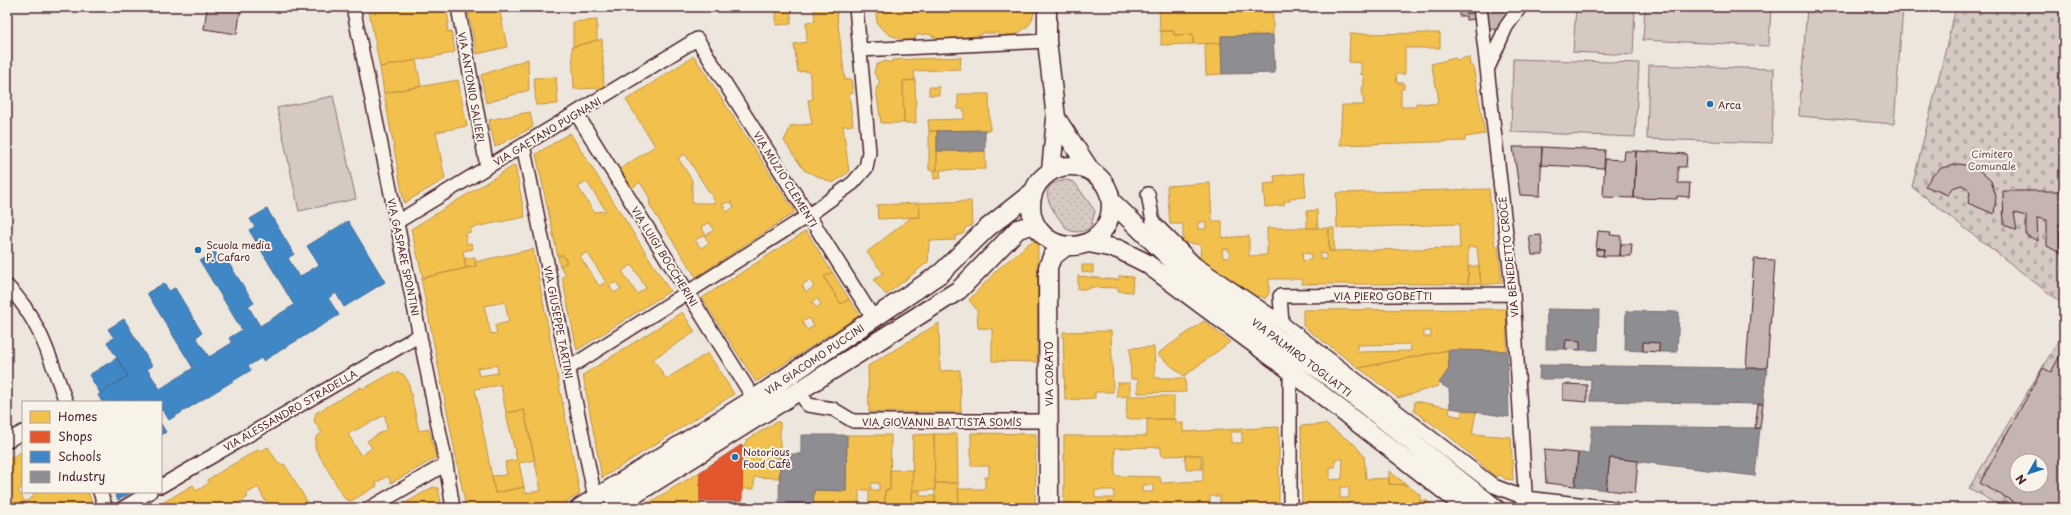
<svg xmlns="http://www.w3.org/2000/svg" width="2071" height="515" viewBox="0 0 2071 515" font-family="'Playpen Sans',sans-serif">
	<defs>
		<pattern id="grass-dots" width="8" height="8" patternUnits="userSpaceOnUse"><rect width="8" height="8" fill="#d5c9c2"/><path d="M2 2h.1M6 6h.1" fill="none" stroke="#b8aca7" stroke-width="1.8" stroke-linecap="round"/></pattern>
		<pattern id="cemetery-stones" width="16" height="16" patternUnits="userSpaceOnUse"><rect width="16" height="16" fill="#d5c9c2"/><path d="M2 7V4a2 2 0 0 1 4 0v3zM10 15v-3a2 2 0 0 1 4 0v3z" fill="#b8aca7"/></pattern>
	</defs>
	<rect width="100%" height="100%" fill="#ece6dd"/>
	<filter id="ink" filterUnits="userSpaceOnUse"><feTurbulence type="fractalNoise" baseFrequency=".025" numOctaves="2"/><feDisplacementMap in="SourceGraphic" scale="8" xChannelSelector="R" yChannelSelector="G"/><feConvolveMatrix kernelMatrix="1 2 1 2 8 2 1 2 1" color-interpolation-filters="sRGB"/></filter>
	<g filter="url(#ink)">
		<path fill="url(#grass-dots)" stroke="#907476" d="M1068 180 1075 183 1095 211 1091 227C1084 232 1075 234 1067 229 1055 214 1029 183 1068 180Z"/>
		<path fill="url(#cemetery-stones)" stroke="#907476" fill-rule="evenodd" d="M1956 7H2064V305L1912 187Z
			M2064 332V508H2005L1969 488ZM2017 461H2041V485H2017Z"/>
		<path fill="#d5c9c2" stroke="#907476" d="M1576 7H1635L1633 55 1573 52Z
			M1645 7H1771L1769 46 1643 40Z
			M1807 7H1903L1894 124 1799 116Z
			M1513 59 1639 63 1635 137 1511 132Z
			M1649 65 1774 69 1772 143 1647 139Z
			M333 96 356 199 299 211 277 108Z"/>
		<path fill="#f2c14e" stroke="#c09044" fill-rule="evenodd" d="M413 7H446L449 24H447L448 32 451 31 455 51 453 53 380 67 369 11Z
			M467 7H499L507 47 477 54Z
			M875 7 928 8H1036L1031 22 1027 27 1017 34 999 36V33H984L977 36 938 39 929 34 916 35 915 40H904L890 35 880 27 877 22Z
			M1159 7H1223V9L1273 8V35L1221 36V43L1193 44V34L1174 35V31H1160Z
			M836 8 845 80 851 79 853 93 849 94 853 125 843 126 849 172 833 183 804 170 784 141 791 126 812 124 808 100 813 99 809 71 798 72 794 44 807 42 806 22 815 21 814 10Z
			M776 9H791V24L776 25Z
			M597 20V40L573 47V22Z
			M1161 31H1174V35L1193 34V44L1161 45Z
			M1440 33V48H1405V74H1396L1397 83H1404V89H1401V107H1416V103L1437 104 1438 94 1431 64 1455 58 1456 60 1469 57 1470 66H1473L1485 134 1465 137V141L1340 145 1342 105H1364L1362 88 1364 85V74L1361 75V63L1349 62 1350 34Z
			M602 39 604 88 574 89 572 47Z
			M1221 43 1222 74 1206 75 1205 44Z
			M694 56 795 212 696 277 650 206 649 197 640 182 632 188 620 169 655 146 626 100ZM685 154 716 203H692V180L678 158ZM731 202 734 207 727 212 722 204ZM709 222 714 230 706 235 701 227ZM704 235 709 243 701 248 695 240Z
			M961 57 960 69 914 71 915 80 903 81 904 123H881L876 89 880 82 874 73 876 65 886 61 891 63 892 60Z
			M528 59 529 90 486 103 481 75Z
			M416 60 421 86 384 93 380 67Z
			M556 77 558 104 536 105 534 78Z
			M458 80 467 126 436 132 445 179 404 203 384 93Z
			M915 80 916 123H904L903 81Z
			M929 87H939V95H929Z
			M958 94H989L990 130 929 131 928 120 964 119V109H958Z
			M530 112 533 127 495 147 489 120Z
			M929 131H937V170H929Z
			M570 133 670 291 577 350 562 277 566 275 560 266 567 262 562 254 558 257 536 154ZM587 182 606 211 594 212 578 187ZM587 252 606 282 599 286 580 256ZM632 265 646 288 637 294 622 271ZM616 282 621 289 614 293 609 286Z
			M937 151H985L986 169 940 170 941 178 934 179 933 170H937Z
			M515 165 525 217 470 228 471 232 465 233 467 244 471 243 473 249 463 251 466 268 423 278 411 229Z
			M1304 173 1306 197 1290 198V201H1284V205L1265 207 1263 184 1275 183 1274 176Z
			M1210 183 1212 221H1222V238L1249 236V256L1267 255V228H1329V251L1460 248 1459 224 1337 228 1336 193 1489 189 1492 222 1495 246H1498L1502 283 1481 285 1477 247H1468V284H1302V279H1269V293L1265 299 1259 295 1256 299 1200 259 1201 245 1183 242V224H1170L1167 186ZM1198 222H1206V229H1198ZM1222 249H1229L1230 257 1223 258ZM1302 253 1311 254V260L1303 261ZM1320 253 1326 254V259H1320Z
			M971 201 972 226 966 227 963 234 955 236V240L929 241 928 262 886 295 874 280 883 273 867 252 912 217H920L919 203Z
			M919 203 920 217 878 219 877 205Z
			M1317 210 1318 228H1307V211Z
			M1329 228H1334V251H1329Z
			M806 231 832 272 824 277 841 304 849 299 860 315 756 382 702 298ZM810 280 814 287 806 292 802 285ZM817 298 821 304 816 308 812 302ZM809 318 814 326 807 330 802 322Z
			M1032 241 1038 242 1037 362 992 361V329L978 328 977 310 969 300 997 270Z
			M533 249 580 494 557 508H466L421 278 476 266 475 262ZM505 302 509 322 495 325 497 333 491 334 484 306ZM497 365 498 373 479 376 477 368ZM501 385 506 413 524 410 541 491 525 493 524 487 495 493 475 389Z
			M562 254 567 262 560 266 558 257Z
			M475 257 476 266 466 268 464 259Z
			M1082 265H1093V273L1082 272Z
			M1469 266H1479L1481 284H1468Z
			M832 272 849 299 841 304 824 277Z
			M1078 276 1119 280V276L1133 277 1132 292 1118 291V288L1090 287V289H1078Z
			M1506 309 1507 351 1448 350 1359 368 1303 326V310ZM1424 331H1431V337H1424ZM1410 344 1411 351 1357 352V345Z
			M682 312 695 332 653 359 666 379 708 353 734 394 602 478 583 375Z
			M1204 321 1230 342 1184 376 1157 354Z
			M939 323 940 371 960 370 961 412H869L868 366Z
			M1111 331 1113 392H1095V398L1065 400 1063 332Z
			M1154 347 1155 378H1185L1186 392 1138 393V379H1131L1130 348Z
			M1448 350 1449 369 1438 386 1398 398 1359 368Z
			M394 372 403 374 408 381 419 431 429 429 436 458 391 483 388 476 376 483 377 486 351 501 345 499 315 448 316 437 322 433 314 421 316 413 361 387 363 389ZM385 415 387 429 367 441 372 448 361 456 348 434Z
			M1117 383H1130V396H1174V419H1126L1127 396 1117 397Z
			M1415 401 1450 408 1449 414 1461 417 1462 409 1476 412 1472 434 1511 437 1513 480 1505 479 1501 475 1496 477 1449 436 1414 411Z
			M524 410 535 460 519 463 524 487 495 493 492 476 507 475 505 462 517 460 506 413Z
			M1147 419H1176V423H1183V432L1279 427V508H1064V436H1147ZM1231 432H1242V443H1231ZM1161 447V456L1203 455V481L1161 483 1160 477 1115 476V448ZM1142 485H1153V492H1142ZM1095 490H1114V498H1095ZM1210 496H1220V505L1210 506Z
			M776 422H780V458H773V465H780L779 478 754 477V489H742L743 447 747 440Z
			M1325 424 1354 444 1364 456 1366 479 1389 478V484L1407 485 1420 495V500L1427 501 1436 508H1356V502H1349V508H1302L1301 426ZM1335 459H1343L1342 479 1330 480V467H1335ZM1340 487H1349V498H1340Z
			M971 433 1036 434 1035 508H959L958 489H985V477H989V466H971Z
			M934 434H957L958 483H935Z
			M934 434 935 490H912L913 435Z
			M847 435H891L890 490H885V508H838V505H828V508H813L814 490 846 491ZM871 483H879V490H871ZM859 490H869V507H859Z
			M268 447 278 463 285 465 311 508H269L258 487 246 494 248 497 230 508H154L193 485 197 491 209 483 207 480 230 466 259 449 261 451Z
			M23 451V482L21 483 23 487 18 490 25 502 34 496 32 492H88L94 508H25L28 506 25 502 15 508H7V460Z
			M1185 455H1201L1202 469H1186Z
			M890 470H913L912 508 885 507V490H890Z
			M1389 471 1407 485 1389 484Z
			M700 472V508H640Z
			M935 483H958L959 506H935Z
			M433 487 438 488 442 508H397Z
			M912 491H920V496H935V506H949V508H912Z"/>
		<path fill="#e4572e" stroke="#b6462d" d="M741 445 743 447 742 501H700V472Z"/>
		<path fill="#3f88c5" stroke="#426897" d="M267 209 294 254 288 258 299 277 319 265 307 246 348 221 385 282 344 307 336 293 328 298 339 315 263 361 261 358 248 366 251 370 169 420 163 410 161 411V402H102L98 395 128 376 107 342 114 338 108 329 124 319 152 366 147 369 160 389 193 368 147 293 164 283 169 291 175 288 202 333 196 337 209 357 232 343 229 338 242 330 200 261 215 252 221 262 226 259 254 303 248 306 260 326 294 305 249 230 255 227 250 219Z
			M117 358 128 376 100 393 89 375Z
			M161 424 166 432 161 435Z
			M114 492H132L118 500Z"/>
		<path fill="#8d8d92" stroke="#796c73" d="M1273 35 1275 73 1222 74 1221 36Z
			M985 130V151H937V131Z
			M1547 309 1599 310 1598 350H1580V341L1566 340 1565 349H1546Z
			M1626 311 1679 312 1677 352H1659V343L1643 342V351L1625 350Z
			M1448 350 1507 351 1509 417 1450 408 1449 389 1439 383 1449 369Z
			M1540 365 1746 368H1767L1763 404H1758L1590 401 1591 379H1539Z
			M1592 426 1760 428 1755 476 1610 458 1606 490 1575 486 1578 453H1589Z
			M801 435H847L846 491 814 490 813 508H779L780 454H801Z"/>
		<path fill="#c4b5b0" stroke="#4a1f2b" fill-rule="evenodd" d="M207 7H241L237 34 204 29Z
			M1459 7H1466V14L1475 13V19L1466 20V16H1459Z
			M1484 7H1514L1499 30 1487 28Z
			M2060 47H2064V54H2060Z
			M1513 147H1542L1540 196 1520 195Z
			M1542 147 1605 150 1604 168 1541 165Z
			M1625 151H1636L1634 198 1603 197 1605 159 1624 160Z
			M1636 151 1687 154 1686 167H1678V183H1690L1689 197 1677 196V199L1634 198Z
			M1959 164 1976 167 1991 181 1996 196 1994 214 1968 203 1970 193 1967 188 1962 185 1952 188 1948 195 1925 186 1932 176 1941 168Z
			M2003 191H2064V224L2059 223 2060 253 2047 246V220L2037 218 2038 241 2026 235V216L2014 213 2017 231 2004 224Z
			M1598 231 1611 232 1610 235 1621 236 1620 256H1603L1604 249H1596Z
			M1541 235 1543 255H1532L1529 236Z
			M1621 244H1632L1631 256H1620Z
			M1596 249H1604L1603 256 1596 255Z
			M1754 259 1775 260 1767 368H1746Z
			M1566 340 1580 341V350L1565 349Z
			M1643 342 1659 343V352L1643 351Z
			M2063 350 2064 508H2024L1980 483 2043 368 2051 372ZM2017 461H2041V485H2017Z
			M1563 384 1587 385V402L1563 400Z
			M1758 404H1763L1760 428H1755Z
			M1544 450 1578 453 1575 486 1546 483Z
			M1610 458 1638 461 1635 493 1606 490Z"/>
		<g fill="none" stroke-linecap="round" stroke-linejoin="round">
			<g stroke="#4a1f2b" stroke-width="16">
				<path id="street" d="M353 7 446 464 453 508
					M458 7 487 167
					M1480 7 1513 294 1526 508
					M859 50 1047 41
					M1488 68 1506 27 1520 7
					M576 113 754 399
					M523 145 595 498
					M1148 194 1153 222 1195 264 1282 323 1494 486 1525 498 1614 508
					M397 222 697 39 874 319
					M7 286C39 317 51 361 66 402
					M1282 323 1280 296 1513 294
					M569 368 809 215 853 183 866 168 869 152 856 7
					M799 391 808 405 833 409 853 421H1048
					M7 441 23 432
					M161 486 420 335
					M100 492 106 508
					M123 508 150 492
					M370 508 446 464
					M1290 508V370"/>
			</g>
			<g stroke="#4a1f2b" stroke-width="21">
				<path id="secondary" d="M1047 7V41L1056 118 1051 171
					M1056 118 1090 170
					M1031 206a40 40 0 1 1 80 0a40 40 0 1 1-80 0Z
					M1112 202 1176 264 1336 382 1495 508
					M1089 243 1118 249 1146 263 1290 370 1467 508
					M580 508 754 399 941 273 986 229 1034 191
					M613 508 959 290 1018 229 1035 224
					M1049 508 1048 267 1052 257 1065 247"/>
			</g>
			<use href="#street" stroke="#f7f3e8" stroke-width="13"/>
			<use href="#secondary" stroke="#f7f3e8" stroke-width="18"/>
		</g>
	</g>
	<g fill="#1f6fb2" stroke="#f7f3e8" stroke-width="1.5">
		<circle cx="1710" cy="104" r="4"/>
		<circle cx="198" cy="250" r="4"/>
		<circle cx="735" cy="457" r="4"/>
	</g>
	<g text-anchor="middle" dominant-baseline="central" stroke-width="4" stroke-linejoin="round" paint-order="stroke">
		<g font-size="10" fill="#4a1f2b" stroke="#f7f3e8">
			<text transform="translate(472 87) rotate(80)">VIA ANTONIO SALIERI</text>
			<text transform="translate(547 131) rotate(-31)">VIA GAETANO PUGNANI</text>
			<text transform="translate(786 179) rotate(58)">VIA MUZIO CLEMENTI</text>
			<text transform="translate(665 256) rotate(58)">VIA LUIGI BOCCHERINI</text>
			<text transform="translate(404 257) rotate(78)">VIA GASPARE SPONTINI</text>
			<text transform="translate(1508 257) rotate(-96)">VIA BENEDETTO CROCE</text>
			<text x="1383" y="295">VIA PIERO GOBETTI</text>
			<text transform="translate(559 322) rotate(79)">VIA GIUSEPPE TARTINI</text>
			<text transform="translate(1302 357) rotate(37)">VIA PALMIRO TOGLIATTI</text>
			<text transform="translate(814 359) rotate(-34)">VIA GIACOMO PUCCINI</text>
			<text transform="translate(1048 374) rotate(-90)">VIA CORATO</text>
			<text transform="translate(290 410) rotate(-30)">VIA ALESSANDRO STRADELLA</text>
			<text x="942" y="421">VIA GIOVANNI BATTISTA SOMIS</text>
		</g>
		<g font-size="10" fill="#4a1f2b" stroke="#f7f3e8" text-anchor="start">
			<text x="1718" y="104">Arca</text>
			<text x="206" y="244">Scuola media<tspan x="206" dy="12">P. Cafaro</tspan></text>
			<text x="743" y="451">Notorious<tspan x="743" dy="12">Food Cafè</tspan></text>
		</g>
		<g font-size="10" fill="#6d4a51" stroke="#f7f3e8">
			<text x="1992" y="153">Cimitero<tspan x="1992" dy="12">Comunale</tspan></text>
		</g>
	</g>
	<rect width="2071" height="515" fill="none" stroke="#f7f3e8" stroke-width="24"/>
	<rect x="12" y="12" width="2047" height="491" fill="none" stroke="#4a1f2b" stroke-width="1.5" filter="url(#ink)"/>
	<rect x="22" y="401" width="140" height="92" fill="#f7f3e8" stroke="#b29e9c"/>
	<rect x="30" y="411" width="20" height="12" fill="#f2c14e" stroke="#b29e9c"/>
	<text x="58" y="421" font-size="12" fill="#4a1f2b">Homes</text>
	<rect x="30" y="431" width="20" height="12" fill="#e4572e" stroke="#b29e9c"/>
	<text x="58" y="441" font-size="12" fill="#4a1f2b">Shops</text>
	<rect x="30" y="451" width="20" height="12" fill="#3f88c5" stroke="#b29e9c"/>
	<text x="58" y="461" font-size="12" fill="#4a1f2b">Schools</text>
	<rect x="30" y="471" width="20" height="12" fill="#8d8d92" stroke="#b29e9c"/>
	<text x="58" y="481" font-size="12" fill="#4a1f2b">Industry</text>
	<g transform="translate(2029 473) rotate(231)"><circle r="19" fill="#f7f3e8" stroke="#b29e9c"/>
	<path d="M0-3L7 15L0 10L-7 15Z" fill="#1f6fb2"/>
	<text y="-6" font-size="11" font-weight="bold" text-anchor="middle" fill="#4a1f2b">N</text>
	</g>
</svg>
